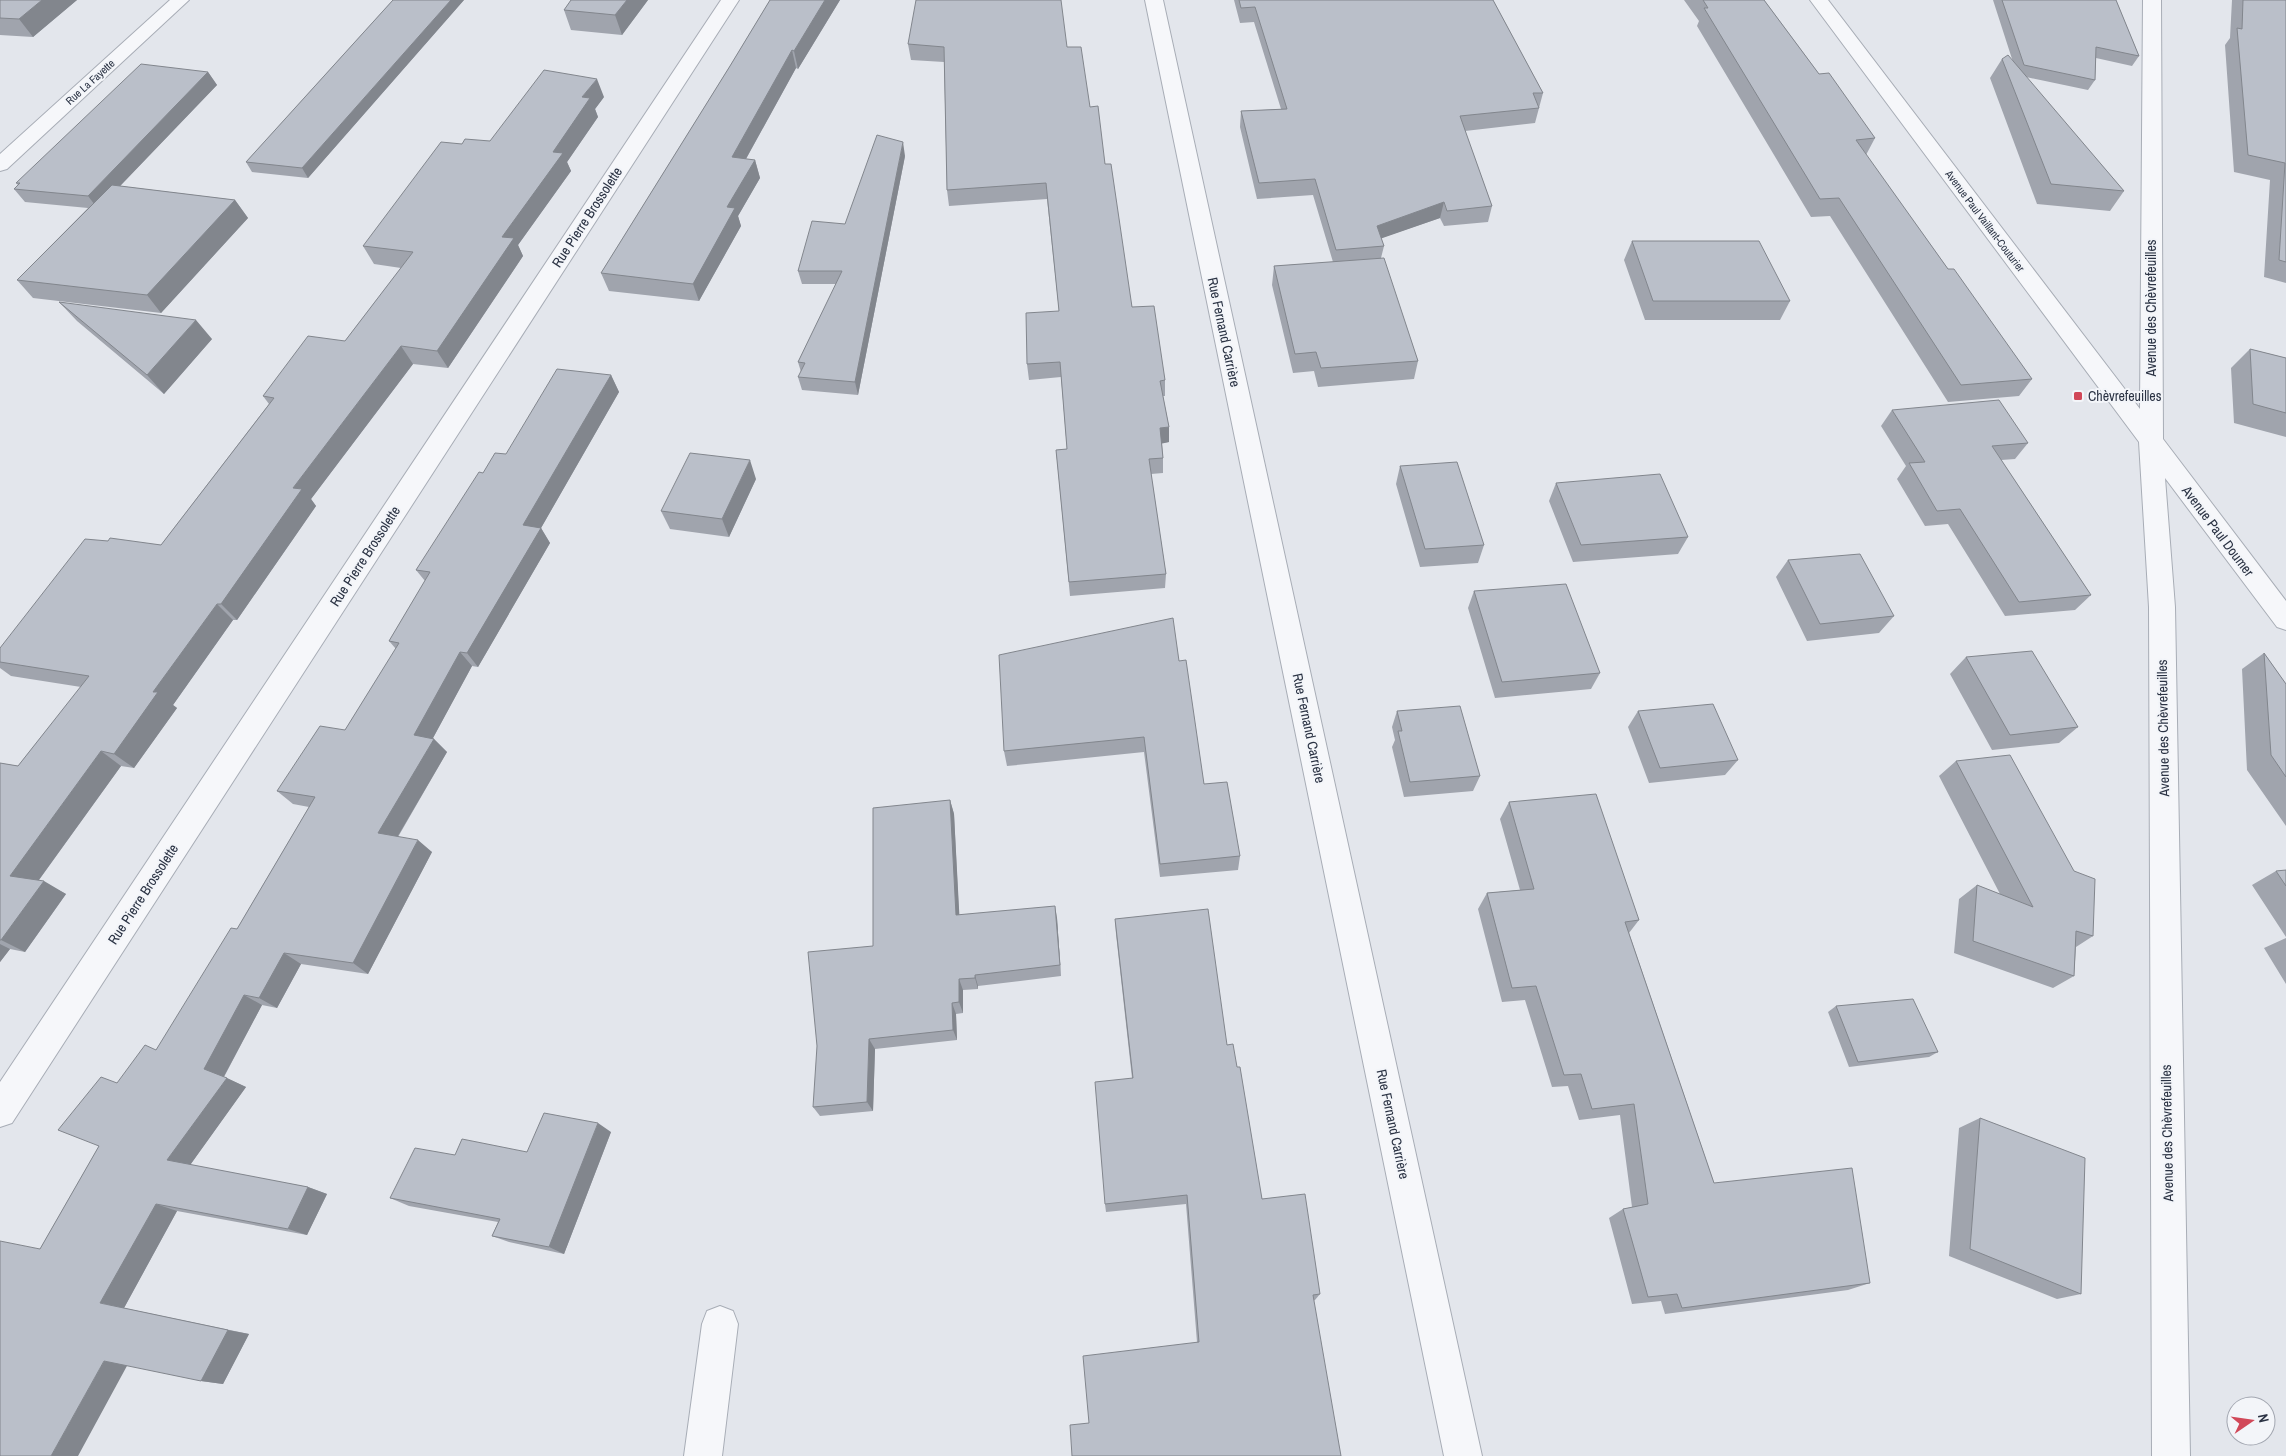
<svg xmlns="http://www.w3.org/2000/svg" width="2286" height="1456" viewBox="0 0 2286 1456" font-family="'Archivo Narrow',sans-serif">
	<rect width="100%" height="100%" fill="#e3e6ec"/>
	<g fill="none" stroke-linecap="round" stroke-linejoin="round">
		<g stroke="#a8adb6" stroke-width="2">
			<path id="minor" d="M170 0H189L7 169 0 171V154Z
				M721 0H739L12 1123 0 1127V1082Z
				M1145 0H1163L1482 1456H1444Z
				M1810 0H1828L2140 409 2143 0H2161L2163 439 2286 601V630L2277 627 2165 478 2175 607 2190 1456H2152L2149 607 2139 442Z
				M720 1306 733 1311 738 1324 722 1456H684L702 1324 707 1311Z"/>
		</g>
		<use href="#minor" fill="#f6f7fa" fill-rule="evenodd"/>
	</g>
	<path fill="#a0a4ad" d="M0 0H77L33 37 0 35Z
		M393 0H464L308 178 252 172 246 162Z
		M571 0H648L622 35 571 30 564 10Z
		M770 0H840L798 69 796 68 746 159 755 160 760 178 738 216 741 226 699 301 609 291 601 273 730 66Z
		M1234 0H1493L1543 93 1535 123 1465 131 1492 206 1488 222 1444 226 1440 218 1381 238 1384 246 1381 258 1418 361 1414 379 1318 387 1314 371 1293 373 1272 285 1274 266 1333 262 1313 195 1257 199 1240 127 1241 111 1281 109 1254 22 1240 23Z
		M1684 0H1764L1819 74 1875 138 1866 155 1948 269 2032 379 2019 396 1948 402 1830 216 1811 217 1697 26 1699 21Z
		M1993 0H2116L2139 56 2132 66 2096 58 2095 80 2088 90 2026 77 2124 191 2110 211 2037 204 1990 78 2002 59 2013 62Z
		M2232 0H2286V283L2264 277 2270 180 2234 172 2225 45 2230 38Z
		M908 44 1067 47 1090 107 1105 164 1132 307 1165 380V396H1163L1169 427V442L1162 443 1163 458V473L1151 474 1166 574 1165 588 1070 596 1056 450 1067 449 1061 377 1029 380 1027 364 1059 311 1047 199 949 206 947 190 944 62 911 60Z
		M208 72 217 85 120 186 235 200 248 218 161 313 33 298 17 280 88 208 25 202 14 189 18 185 16 183Z
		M604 97 595 109 598 117 567 162 571 171 518 245 523 256 448 368 413 364 311 499 316 506 237 620H233L173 705 177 708 134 768 121 766 39 880 66 894 25 952 10 949 0 962V763L18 766 81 687 11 676 0 668V648L108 541 161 545 269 404 263 396 345 341 401 268 374 264 363 246 462 144 490 141Z
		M905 156 858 395 802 390 798 377 801 372 798 362 836 284H802L798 271 845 224Z
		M1632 241 1790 301 1780 320H1645L1624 260Z
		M59 302 212 339 164 394 77 321Z
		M2250 349 2286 358V437L2234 423 2231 368Z
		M611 375 619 392 541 528 550 543 478 667 472 666 433 738 447 752 398 837 432 852 368 974 301 964 277 1008 262 1005 224 1077 246 1087 190 1165 308 1187 327 1194 307 1235 177 1211 124 1308 249 1334 223 1384 201 1381 40 1249 99 1146 117 1083 156 1050 237 929 309 807 293 804 277 791 345 730 396 649 389 641 425 581 416 570 483 473Z
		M1892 410 2028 443 2015 459 2001 460 2091 595 2075 610 2005 616 1948 524 1925 526 1897 479 1906 466 1881 426Z
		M1400 466 1484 545 1478 563 1420 567 1396 484Z
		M756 479 729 537 670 529 661 511Z
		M1556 483 1688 537 1678 554 1573 562 1549 501Z
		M1788 560 1894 616 1879 633 1807 641 1776 577Z
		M1474 591 1600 673 1591 689 1495 698 1468 608Z
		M2264 653 2286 684V826L2247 770 2242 669Z
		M1966 657 2078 727 2059 743 1992 750 1950 674Z
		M1179 661 1204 784 1240 856 1238 870 1160 877 1144 752 1007 766 1004 751Z
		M1397 711 1480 776 1473 791 1404 797 1392 747 1395 740 1392 727Z
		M1638 711 1738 760 1725 775 1649 783 1628 727Z
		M1956 761 2093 936 2076 947 2074 976 2053 988 1954 953 1959 899 1977 885 2000 894 1939 776Z
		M950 800 954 814 959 915 1057 918 1061 976 978 986V989L963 990V1013L956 1014 957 1040 875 1049 873 1111 820 1116 813 1107 873 946Z
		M1509 802 1639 920 1629 933 1714 1183 1870 1283 1848 1290 1665 1314 1661 1301 1632 1304 1609 1218 1623 1209 1632 1207 1620 1115 1579 1120 1568 1086 1552 1087 1525 1000 1502 1002 1478 909 1487 893 1520 890 1500 819Z
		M2286 870V937L2252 885 2276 871Z
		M1115 919 1227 1045 1262 1199 1320 1294 1315 1300 1089 1423 1197 1342 1186 1204 1106 1212 1105 1204 1132 1078 1116 934Z
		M2286 938V984L2264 948Z
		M1836 1006 1938 1052 1929 1057 1849 1067 1828 1012Z
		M1980 1118 2081 1294 2057 1299 1949 1256 1959 1128Z
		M611 1132 564 1254 509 1242 492 1236 498 1222 409 1206 390 1198 455 1155 527 1152Z"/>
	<path fill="#82868d" d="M42 0H77L33 37 19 19Z
		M451 0H464L308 178 302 168Z
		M627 0H648L622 35 615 15Z
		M825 0H840L798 69 794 51Z
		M792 50 796 68 737 175 732 157Z
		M208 72 217 85 98 209 88 196Z
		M597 79 604 97 595 109 598 117 567 162 571 171 518 245 523 256 448 368 437 351 502 237 553 152 582 97Z
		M903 142 905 156 858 395 855 382Z
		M755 160 760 178 738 216 741 226 699 301 693 284 727 207Z
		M235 200 248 218 161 313 147 295Z
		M1444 202 1440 218 1374 241 1377 226Z
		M196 320 212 339 164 394 147 375Z
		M401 346 413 364 311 499 316 506 237 620 221 604 293 488Z
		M611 375 619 392 541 528 550 543 478 667 467 653 523 525Z
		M1169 427V442L1160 444V428Z
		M750 460 756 479 729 537 722 519Z
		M217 604 233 620 173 705 177 708 134 768 114 754 153 692Z
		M460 652 472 666 427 749 414 735Z
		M434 739 447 752 392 846 378 833Z
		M101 751 121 766 33 888 10 876Z
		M950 800 954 814 960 927 956 915Z
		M418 840 432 852 368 974 353 963Z
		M44 881 66 894 25 952 1 940Z
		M1055 906 1057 918 1061 976 1060 965Z
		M0 944 10 949 0 962Z
		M284 953 301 964 277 1008 259 998Z
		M975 975 978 986V989L975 978Z
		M959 979 963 990V1013L959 1002Z
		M244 995 262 1005 223 1078 204 1069Z
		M952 1003 956 1014 957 1040 953 1030Z
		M869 1039 875 1049 873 1111 867 1102Z
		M227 1078 246 1087 188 1168 167 1160Z
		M598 1123 611 1132 564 1254 549 1247Z
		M308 1187 327 1194 307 1235 288 1229Z
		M156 1204 177 1211 124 1308 100 1303Z
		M228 1330 249 1334 223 1384 201 1381Z
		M104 1361 128 1364 78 1456H51Z"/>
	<path fill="#babfc9" stroke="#82868d" d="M0 0H42L19 19 0 18Z
		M393 0H451L302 168 246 162Z
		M571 0H627L615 15 564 10Z
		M770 0H825L794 51 792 50 732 157 755 160 727 207 735 208 693 284 601 273 730 66Z
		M916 0H1061L1067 47H1081L1090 107 1098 106 1105 164H1111L1132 307 1154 306 1165 380 1160 381 1169 427 1160 428 1163 458 1149 459 1166 574 1069 582 1056 450 1067 449 1060 362 1027 364 1026 313 1059 311 1046 183 947 190 944 47 908 44Z
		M1239 0H1493L1543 93H1533L1539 108 1460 116 1492 206 1447 211 1444 202 1377 226 1384 246 1336 250 1315 179 1259 183 1241 111 1287 109 1255 7 1241 8Z
		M1703 0H1764L1819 74 1829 73 1875 138 1856 140 1948 269H1954L2032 379 1961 385 1839 198 1820 199 1704 8H1708Z
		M2002 0H2116L2139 56 2096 47 2095 80 2024 65Z
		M2243 0H2286V262L2279 260 2285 163 2248 155 2237 28 2242 29Z
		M2008 55 2124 191 2051 184 2002 59Z
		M141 64 208 72 88 196 14 189 20 183H16Z
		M544 70 597 79 582 97 590 98 553 152 563 153 502 237 514 238 437 351 401 346 293 488 302 489 221 604H217L153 692H158L114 754 101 751 10 876 44 881 1 940H0V763L18 766 89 676 0 662V648L85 539 108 541 110 538 161 545 274 398 263 396 308 336 345 341 413 252 363 246 441 142 462 144 465 139 490 141Z
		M877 135 903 142 855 382 798 377 805 363 798 362 842 271H798L812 221 845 224Z
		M112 185 235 200 147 295 17 280Z
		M1632 241H1759L1790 301H1653Z
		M1384 258 1418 361 1321 368 1316 352 1295 354 1274 266Z
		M59 302 196 320 147 375Z
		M2250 349 2286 358V413L2253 404Z
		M557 369 611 375 523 525 541 528 467 653 460 652 414 735 434 739 378 833 418 840 353 963 284 953 259 998 244 995 204 1069 227 1078 167 1160 308 1187 288 1229 156 1204 100 1303 228 1330 201 1381 104 1361 51 1456H0V1241L40 1249 99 1146 58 1130 101 1077 117 1083 145 1045 156 1050 231 928 237 929 315 797 277 791 320 726 345 730 399 643 389 641 430 572 416 570 479 472 483 473 495 453 506 454Z
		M1999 400 2028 443 1992 446 2091 595 2019 602 1960 509 1937 511 1909 463 1925 462 1892 410Z
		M690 453 750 460 722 519 661 511Z
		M1457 462 1484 545 1425 549 1400 466Z
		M1660 474 1688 537 1581 545 1556 483Z
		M1860 554 1894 616 1820 624 1788 560Z
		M1566 584 1600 673 1502 682 1474 591Z
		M1173 618 1179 661 1186 660 1204 784 1227 782 1240 856 1160 864 1144 737 1004 751 999 655Z
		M2032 651 2078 727 2010 735 1966 657Z
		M2264 653 2286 684V777L2271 755Z
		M1713 704 1738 760 1660 768 1638 711Z
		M1460 706 1480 776 1410 782 1398 731H1402L1397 711Z
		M2010 755 2074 871 2095 879 2093 936 2076 931 2074 976 1973 941 1977 885 2033 907 1956 761Z
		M1596 794 1639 920 1625 922 1714 1183 1852 1168 1870 1283 1682 1308 1677 1294 1648 1297 1623 1209 1648 1204 1634 1104 1592 1109 1581 1074 1564 1075 1536 986 1512 988 1487 893 1534 889 1509 802Z
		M950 800 956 915 1055 906 1060 965 975 975V978L959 979V1002L952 1003 953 1030 869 1039 867 1102 813 1107 817 1046 808 952 873 946V808Z
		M2286 870V886L2276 871Z
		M1208 909 1227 1045 1233 1044 1237 1067H1240L1262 1199 1305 1194 1320 1294 1313 1295 1341 1456H1072L1070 1425 1089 1423 1083 1356 1199 1342 1187 1195 1105 1204 1095 1082 1133 1078 1115 919Z
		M1913 999 1938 1052 1858 1062 1836 1006Z
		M544 1113 598 1123 549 1247 492 1236 500 1219 390 1198 415 1148 455 1155 462 1139 527 1152Z
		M1980 1118 2085 1158 2081 1294 1970 1249Z"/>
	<rect fill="#d14859" stroke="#f3f5f9" stroke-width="2" x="2073" y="391" width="10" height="10" rx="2.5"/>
	<g text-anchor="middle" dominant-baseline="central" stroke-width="4" stroke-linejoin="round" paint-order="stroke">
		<g font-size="11" fill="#2b3344" stroke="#f3f5f9">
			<text transform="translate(90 82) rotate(-42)">Rue La Fayette</text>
			<text transform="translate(1985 221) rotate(53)">Avenue Paul Vaillant-Couturier</text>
		</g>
		<g font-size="14" fill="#2b3344" stroke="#f3f5f9">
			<text transform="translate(587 217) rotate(-57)">Rue Pierre Brossolette</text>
			<text transform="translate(2151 308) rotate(-90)">Avenue des Chèvrefeuilles</text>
			<text transform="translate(1224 332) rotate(78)">Rue Fernand Carrière</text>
			<text transform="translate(2218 531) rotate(53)">Avenue Paul Doumer</text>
			<text transform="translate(365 556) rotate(-57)">Rue Pierre Brossolette</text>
			<text transform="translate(1309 728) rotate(78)">Rue Fernand Carrière</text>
			<text transform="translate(2163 728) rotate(-91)">Avenue des Chèvrefeuilles</text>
			<text transform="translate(143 894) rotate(-57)">Rue Pierre Brossolette</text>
			<text transform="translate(1393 1124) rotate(78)">Rue Fernand Carrière</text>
			<text transform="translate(2167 1133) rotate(-91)">Avenue des Chèvrefeuilles</text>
		</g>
		<g font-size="14" fill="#2b3344" stroke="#f3f5f9" text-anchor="start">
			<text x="2088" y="396">Chèvrefeuilles</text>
		</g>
	</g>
	<g transform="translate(2251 1421) rotate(77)"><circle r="24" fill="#f3f5f9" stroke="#a3a7b1"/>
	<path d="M0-4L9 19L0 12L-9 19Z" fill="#d14859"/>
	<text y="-8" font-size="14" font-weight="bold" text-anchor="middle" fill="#2b3344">N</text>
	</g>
</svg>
